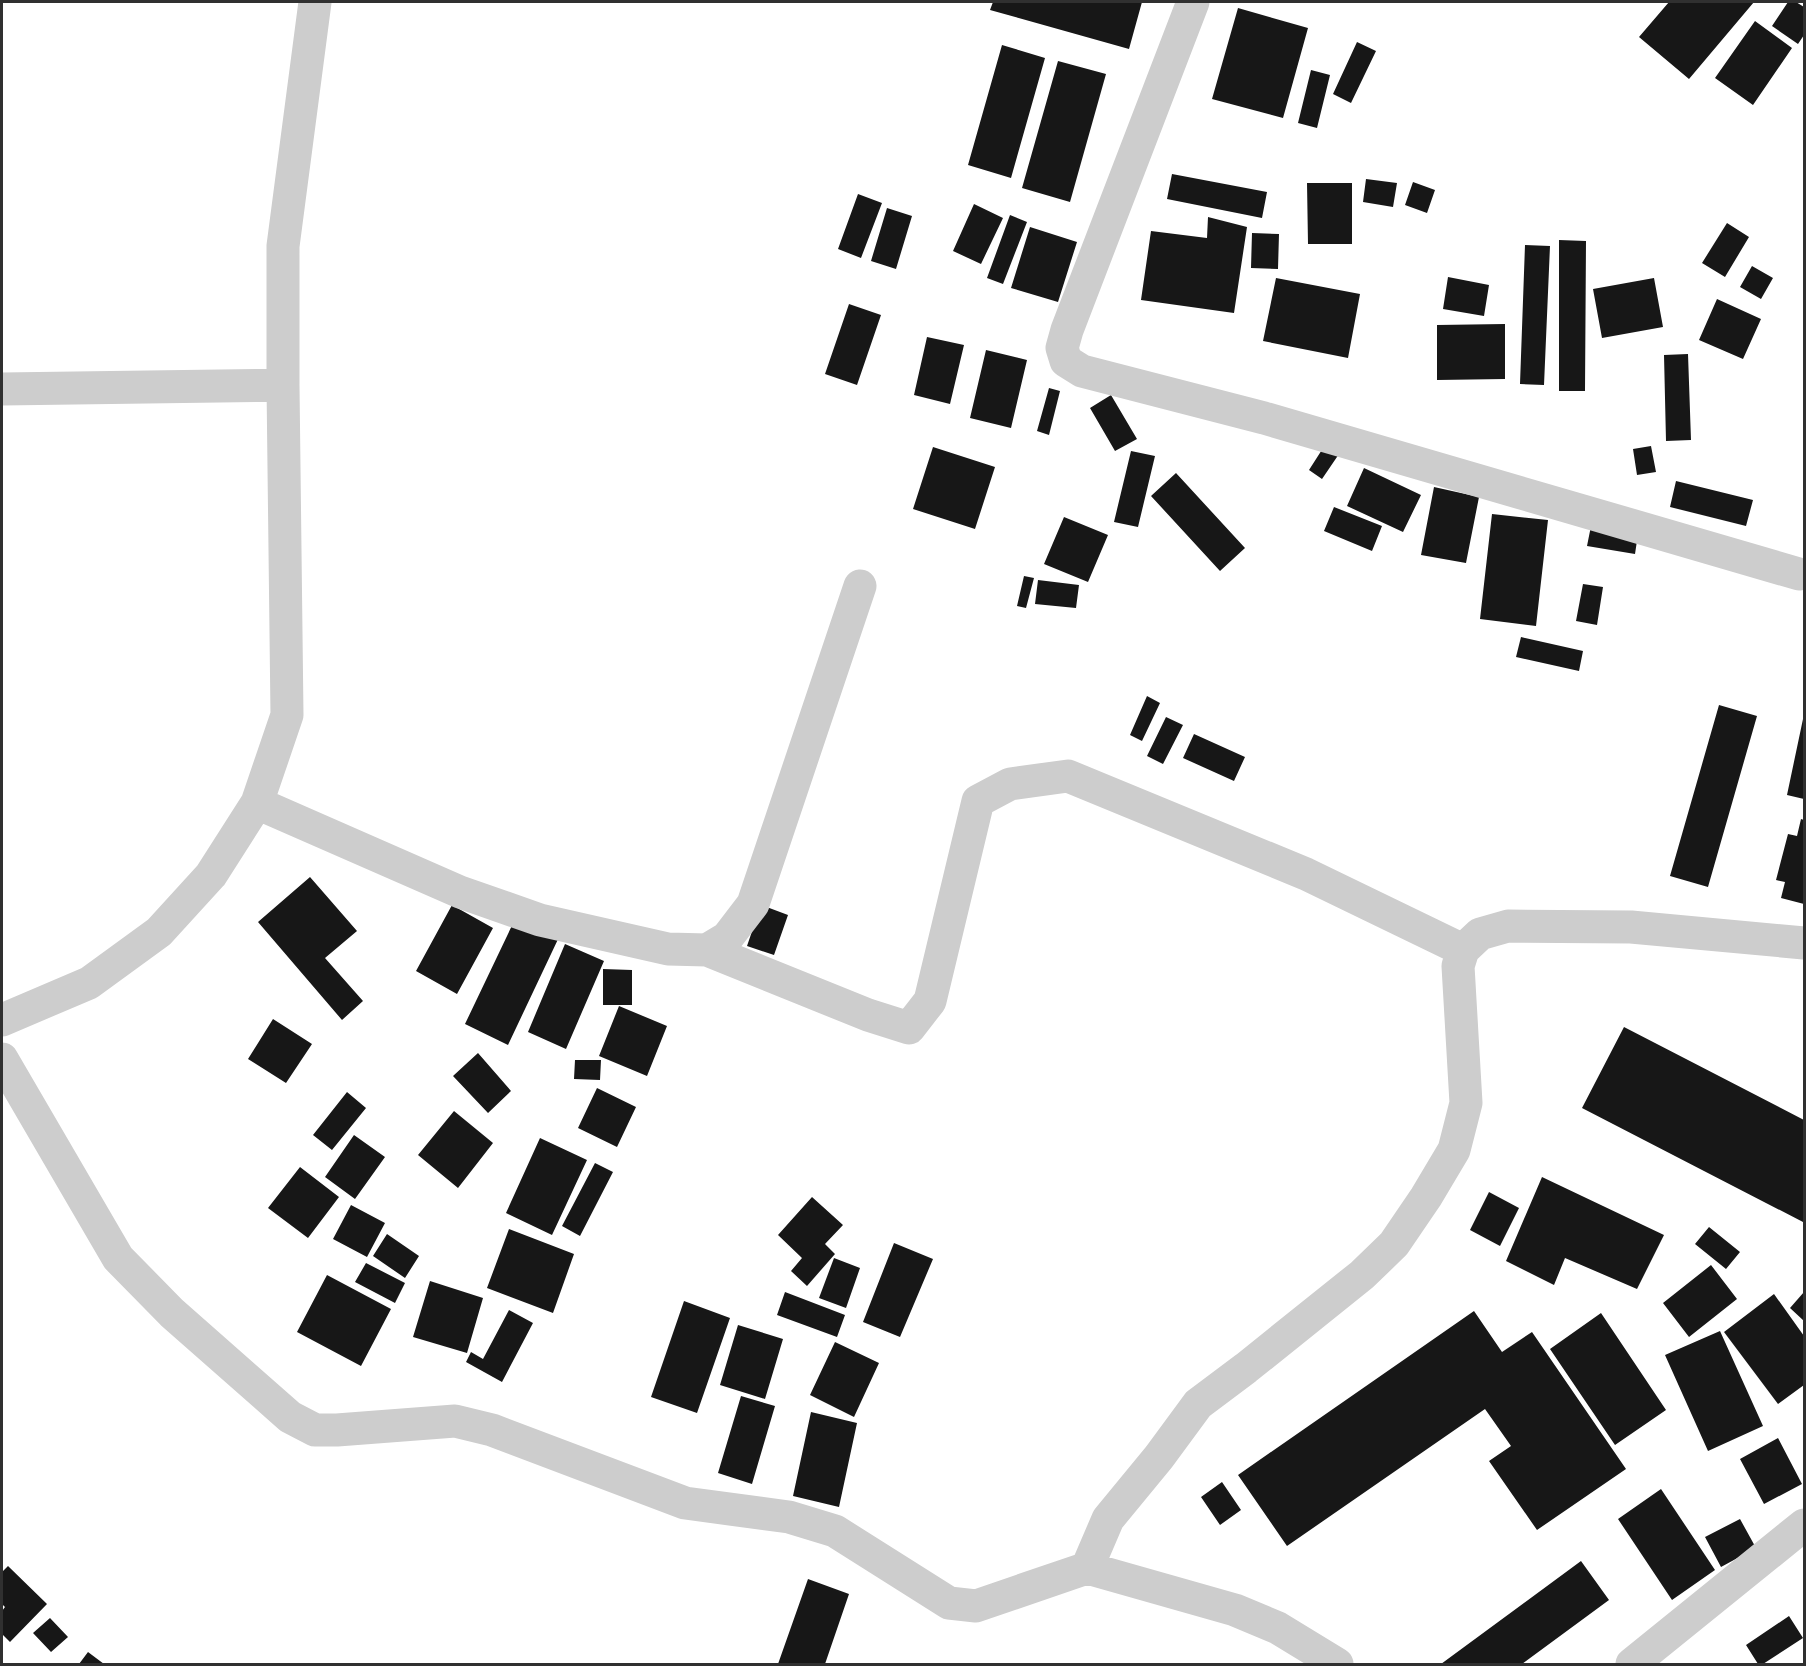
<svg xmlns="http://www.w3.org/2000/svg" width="1806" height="1666" viewBox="0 0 1806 1666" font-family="Cabin,sans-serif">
	<rect width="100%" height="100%" fill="#fff"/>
	<path fill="#171717" d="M993 2H1142L1129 49 990 10Z
		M1669 2H1754L1689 79 1639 37Z
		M1788 2H1796L1804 7V35L1798 44 1772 26Z
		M1238 8 1308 28 1283 118 1212 99Z
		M1755 21 1792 48 1753 105 1715 78Z
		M1357 42 1376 51 1351 103 1333 94Z
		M1002 45 1045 58 1011 178 968 165Z
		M1058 61 1106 74 1070 202 1022 188Z
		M1311 70 1330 75 1317 128 1298 123Z
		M1172 174 1267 192 1262 218 1167 199Z
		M1366 179 1397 183 1393 207 1363 202Z
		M1413 182 1435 190 1427 213 1405 205Z
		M1307 183H1352V244H1308Z
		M858 194 882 203 861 258 838 249Z
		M974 204 1003 218 981 264 953 251Z
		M887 208 912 216 896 269 871 261Z
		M1010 215 1027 222 1003 284 987 278Z
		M1208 217 1247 227 1234 313 1141 300 1151 231 1207 238Z
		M1727 223 1749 237 1725 277 1702 263Z
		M1030 227 1077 242 1058 302 1011 288Z
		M1252 233 1279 234 1278 269 1251 268Z
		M1559 240 1586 241 1585 391H1559Z
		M1525 245 1550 246 1544 385 1520 384Z
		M1752 266 1773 278 1761 299 1740 287Z
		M1448 277 1489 285 1484 316 1443 309Z
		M1276 278 1360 294 1348 358 1263 341Z
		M1654 278 1663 327 1602 338 1593 289Z
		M1717 299 1761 319 1743 359 1699 340Z
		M849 304 881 315 857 385 825 374Z
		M1505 324V379L1437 380V325Z
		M927 337 964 345 950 404 914 395Z
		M986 350 1027 360 1011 428 970 418Z
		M1688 354 1691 440 1666 441 1664 355Z
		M1049 388 1060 391 1049 435 1037 431Z
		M1111 395 1137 439 1115 451 1090 408Z
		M1325 445 1339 454 1322 479 1309 470Z
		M1651 446 1656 472 1637 475 1633 449Z
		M933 447 995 467 975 529 913 509Z
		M1131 451 1155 456 1138 527 1114 522Z
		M1364 468 1421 495 1403 532 1347 506Z
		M1176 473 1245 548 1220 571 1151 496Z
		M1676 481 1753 500 1746 526 1670 507Z
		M1434 487 1479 497 1466 563 1421 555Z
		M1334 507 1382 526 1372 551 1324 531Z
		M1492 514 1548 520 1536 626 1480 619Z
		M1064 517 1108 535 1088 582 1044 564Z
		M1591 526 1638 534 1635 554 1587 546Z
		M1024 576 1034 578 1026 608 1017 606Z
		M1038 580 1079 585 1076 608 1035 604Z
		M1583 584 1603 587 1597 625 1576 621Z
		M1521 637 1583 651 1579 671 1516 657Z
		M1147 696 1160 703 1142 741 1130 735Z
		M1719 705 1757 716 1708 887 1670 876Z
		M1166 717 1183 725 1163 764 1147 756Z
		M1803 719H1804V799L1787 795Z
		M1194 734 1245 757 1234 781 1183 758Z
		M1801 819 1804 820V904L1781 898 1785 882 1776 880 1788 834 1797 836Z
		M310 877 357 931 325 958 363 1001 342 1020 258 922Z
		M452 905 493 928 457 994 416 971Z
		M761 905 788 915 774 955 747 946Z
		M517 915 560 935 508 1045 465 1024Z
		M565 944 604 961 566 1049 528 1032Z
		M603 969 632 970V1005H603Z
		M619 1006 667 1026 647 1076 599 1056Z
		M273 1019 312 1044 286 1083 248 1059Z
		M1624 1027 1804 1120 1803 1222 1582 1108Z
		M478 1053 511 1091 488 1113 453 1076Z
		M575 1060H601L600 1080 574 1079Z
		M597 1088 636 1107 617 1147 578 1128Z
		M347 1092 366 1108 332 1150 313 1135Z
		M454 1111 493 1143 458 1188 418 1155Z
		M354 1135 385 1157 355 1199 325 1177Z
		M540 1138 587 1160 552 1235 506 1213Z
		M595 1163 613 1172 580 1236 562 1226Z
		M300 1167 339 1197 308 1238 268 1208Z
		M1542 1177 1664 1235 1637 1289 1565 1258 1554 1285 1506 1261Z
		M1489 1192 1519 1208 1500 1246 1470 1230Z
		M812 1197 843 1225 825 1244 835 1254 807 1286 791 1271 802 1258 778 1235Z
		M351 1205 385 1223 367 1257 333 1239Z
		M1709 1227 1740 1252 1726 1269 1695 1244Z
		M509 1229 574 1254 553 1313 487 1288Z
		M387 1234 419 1256 405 1278 373 1256Z
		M894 1243 933 1259 900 1337 863 1322Z
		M834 1258 860 1268 846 1308 819 1298Z
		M366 1263 405 1283 395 1303 355 1282Z
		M1711 1265 1737 1299 1689 1337 1663 1303Z
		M327 1275 391 1309 361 1366 297 1332Z
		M430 1281 483 1298 467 1353 413 1337Z
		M785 1292 845 1315 837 1337 777 1315Z
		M1804 1292V1321L1790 1308Z
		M1774 1294 1804 1336V1385L1778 1404 1724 1332Z
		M684 1301 730 1318 697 1413 651 1397Z
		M509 1310 533 1323 502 1382 466 1362 471 1352 483 1359Z
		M1474 1311 1502 1352 1532 1332 1626 1469 1537 1530 1489 1461 1511 1446 1485 1409 1287 1546 1238 1475Z
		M1601 1313 1666 1410 1615 1445 1550 1349Z
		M738 1325 783 1339 765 1399 720 1385Z
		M1720 1331 1763 1426 1708 1451 1665 1355Z
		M835 1342 879 1363 854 1417 810 1395Z
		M741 1396 775 1406 752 1484 718 1473Z
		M811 1412 857 1423 839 1507 793 1496Z
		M1778 1438 1802 1484 1764 1504 1740 1459Z
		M1222 1482 1241 1510 1220 1525 1201 1497Z
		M1661 1489 1715 1570 1672 1600 1618 1519Z
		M1740 1519 1756 1548 1721 1567 1705 1537Z
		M1581 1561 1609 1600 1522 1664H1441Z
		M8 1566 47 1604 10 1642 2 1634V1611L5 1607 2 1604V1572Z
		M808 1579 849 1594 825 1664H778Z
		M1789 1616 1803 1638 1763 1664H1758L1746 1645Z
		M50 1618 68 1637 51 1652 33 1633Z
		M88 1652 104 1664H79Z"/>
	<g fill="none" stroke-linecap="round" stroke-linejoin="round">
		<path stroke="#cdcdcd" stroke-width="33" d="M1193 2 1067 330 1062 348 1066 361 1082 371 1264 418 1799 574
			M2 389 283 385
			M257 803 460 892 540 920 668 949 707 950 727 938 753 904 860 586
			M707 950 868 1015 909 1028 930 1001 978 801 1010 784 1068 776 1306 874 1463 950
			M2 1020 89 983 159 932 211 875 257 803 287 715 283 385V246L315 2
			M2 1059 118 1258 172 1313 290 1417 315 1430H337L455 1421 492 1430 685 1503 789 1517 835 1531 949 1603 976 1606 1087 1568 1235 1610 1278 1628 1337 1664
			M1087 1568 1108 1519 1159 1457 1198 1404 1246 1368 1362 1275 1394 1244 1426 1197 1454 1150 1466 1103 1458 966 1463 950 1480 934 1508 926 1631 927 1804 943
			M1632 1664 1804 1525"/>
	</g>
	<rect width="1806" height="1666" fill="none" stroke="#303030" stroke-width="6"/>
</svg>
